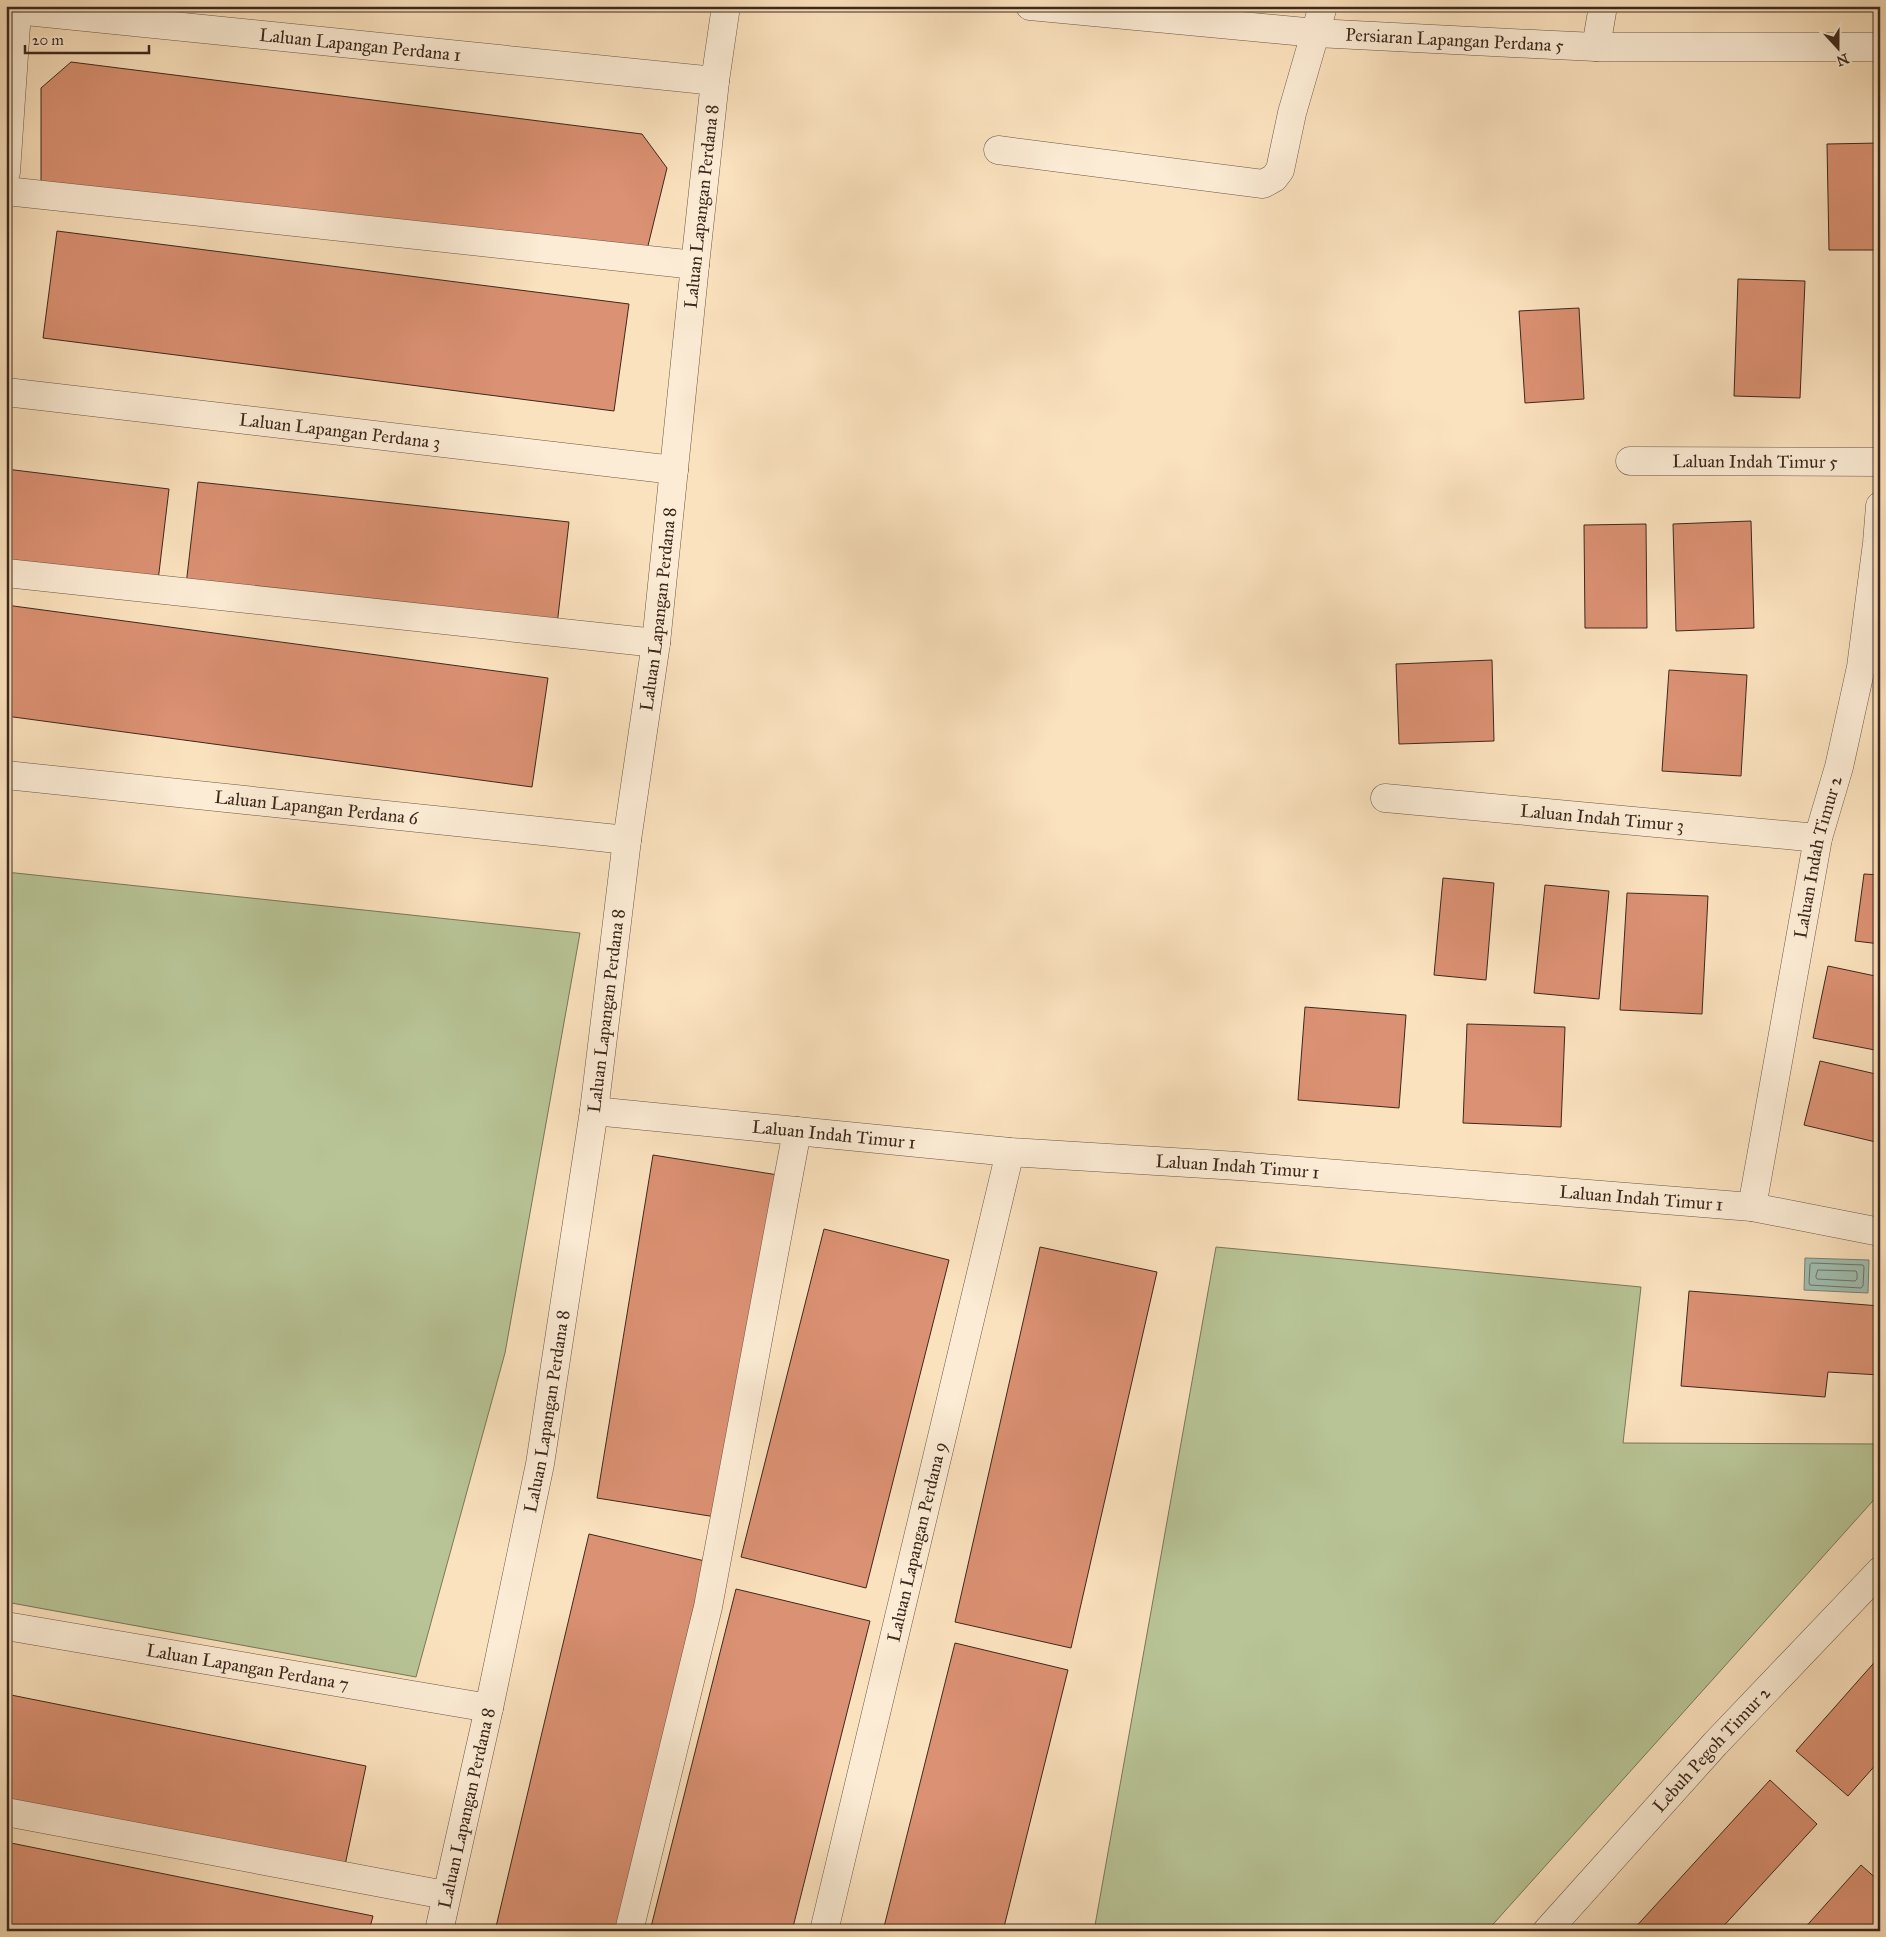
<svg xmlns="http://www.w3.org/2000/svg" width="1886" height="1937" viewBox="0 0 1886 1937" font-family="'IM FELL Great Primer',serif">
	<rect width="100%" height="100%" fill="#fbe2be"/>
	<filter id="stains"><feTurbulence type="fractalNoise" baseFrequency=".004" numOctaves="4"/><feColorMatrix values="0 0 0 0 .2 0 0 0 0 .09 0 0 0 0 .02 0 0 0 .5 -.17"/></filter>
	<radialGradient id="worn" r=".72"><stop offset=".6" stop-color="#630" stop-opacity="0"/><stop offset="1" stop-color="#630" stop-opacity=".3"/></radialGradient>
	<path fill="#b8c496" stroke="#7a765a" d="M6 872 580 933 505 1353 416 1677 6 1602Z
		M1216 1247 1641 1287 1623 1443 1880 1444V1493L1487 1931H1094Z"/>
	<path fill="#9fbeb0" stroke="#788275" d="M1805 1258 1869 1260 1868 1293 1804 1290Z"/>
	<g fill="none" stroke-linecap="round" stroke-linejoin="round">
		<path stroke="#6e7366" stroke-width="1" d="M1812 1263 1863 1265 1864 1267 1863 1286 1861 1288 1810 1285 1809 1283 1810 1265Z
			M1818 1270 1856 1271 1857 1273V1279L1855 1281 1817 1279 1816 1277Z"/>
	</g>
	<path fill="#db9173" stroke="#3d281d" d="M71 62 642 134 667 168 645 258 41 185V88Z
		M1880 143V250H1829L1827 144Z
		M57 231 629 304 614 411 43 338Z
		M1738 279 1805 281 1800 398 1734 396Z
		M1579 308 1584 399 1525 403 1519 311Z
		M6 469 169 489 158 581 6 562Z
		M198 482 569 522 557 625 186 585Z
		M1751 521 1754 628 1676 631 1673 524Z
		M1646 524 1647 628H1585L1584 525Z
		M6 605 548 678 532 787 6 716Z
		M1492 660 1494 741 1399 744 1396 664Z
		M1669 670 1747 675 1741 776 1662 771Z
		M1864 874 1880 875V944L1855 941Z
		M1443 878 1494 883 1486 980 1434 975Z
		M1545 885 1609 891 1599 999 1534 993Z
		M1627 893 1708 896 1702 1014 1620 1010Z
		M1828 966 1880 977V1051L1813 1038Z
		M1305 1007 1406 1015 1399 1108 1298 1100Z
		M1467 1024 1565 1027 1561 1127 1463 1123Z
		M1820 1061 1880 1075V1143L1804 1125Z
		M653 1155 778 1175 722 1518 597 1498Z
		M824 1229 949 1260 866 1588 741 1557Z
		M1040 1247 1157 1272 1071 1648 955 1622Z
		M1689 1291 1880 1306V1375L1828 1372 1825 1397 1681 1386Z
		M589 1534 705 1561 617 1931H495Z
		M736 1589 870 1621 792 1931H650Z
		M955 1643 1068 1670 1003 1931H883Z
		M1880 1656V1760L1848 1796 1796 1751Z
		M6 1694 366 1766 344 1870 6 1803Z
		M1770 1780 1817 1824 1719 1931H1632Z
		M6 1842 373 1916 369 1931H6Z
		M1861 1865 1880 1882V1931H1802Z"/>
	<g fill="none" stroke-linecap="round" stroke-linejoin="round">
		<g stroke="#6c5645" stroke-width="29">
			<g id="minor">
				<path id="s1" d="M1030 6 1316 33 1533 44 1596 47H1880"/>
				<path id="s2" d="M6 9 715 81"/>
				<path d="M1596 47 1603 6"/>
				<path d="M998 150 1263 184 1274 178 1280 170 1292 113 1323 6"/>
				<path d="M6 172 17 11"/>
				<path d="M6 191 695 265"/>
				<path id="s3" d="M6 392 674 470"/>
				<path id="s4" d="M1630 461 1880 462"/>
				<path d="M6 573 656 643"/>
				<path id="s5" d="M6 775 627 840"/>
				<path id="s6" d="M1385 798 1818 838"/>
				<path id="s7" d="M594 1111 1010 1152 1238 1166 1752 1207 1880 1232"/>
				<path id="s8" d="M1752 1207 1818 838 1839 767 1861 667 1877 543 1880 506"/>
				<path id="s9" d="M6 1626 489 1708"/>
				<path d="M6 1812 445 1895"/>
				<path id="s10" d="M439 1931 489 1708 540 1464 594 1111 627 840 656 643 695 265 715 81 726 6"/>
				<path d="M629 1931 708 1607 797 1131"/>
				<path id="s11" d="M824 1931 1010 1152"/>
				<path id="s12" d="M1547 1931 1715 1744 1880 1571"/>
			</g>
		</g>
		<use href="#minor" stroke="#fcecd5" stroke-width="28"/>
	</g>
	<g text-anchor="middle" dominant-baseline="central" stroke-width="4" stroke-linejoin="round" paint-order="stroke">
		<g font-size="18" fill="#3d281d" stroke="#fcecd5">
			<text stroke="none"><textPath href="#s1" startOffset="426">Persiaran Lapangan Perdana 5</textPath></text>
			<text stroke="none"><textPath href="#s2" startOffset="356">Laluan Lapangan Perdana 1</textPath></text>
			<text stroke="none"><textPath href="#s10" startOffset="1746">Laluan Lapangan Perdana 8</textPath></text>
			<text stroke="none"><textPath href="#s3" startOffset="336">Laluan Lapangan Perdana 3</textPath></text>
			<text stroke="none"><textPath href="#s4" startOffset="125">Laluan Indah Timur 5</textPath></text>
			<text stroke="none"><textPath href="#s10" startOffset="1341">Laluan Lapangan Perdana 8</textPath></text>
			<text stroke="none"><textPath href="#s5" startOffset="312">Laluan Lapangan Perdana 6</textPath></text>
			<text stroke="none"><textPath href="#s6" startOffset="218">Laluan Indah Timur 3</textPath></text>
			<text stroke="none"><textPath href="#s8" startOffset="356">Laluan Indah Timur 2</textPath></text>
			<text stroke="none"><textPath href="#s10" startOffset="936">Laluan Lapangan Perdana 8</textPath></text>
			<text stroke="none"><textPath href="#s7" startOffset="241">Laluan Indah Timur 1</textPath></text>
			<text stroke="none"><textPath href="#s7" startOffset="646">Laluan Indah Timur 1</textPath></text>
			<text stroke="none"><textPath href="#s7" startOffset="1051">Laluan Indah Timur 1</textPath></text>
			<text stroke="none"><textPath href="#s10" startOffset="531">Laluan Lapangan Perdana 8</textPath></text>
			<text stroke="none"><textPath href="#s11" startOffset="400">Laluan Lapangan Perdana 9</textPath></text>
			<text stroke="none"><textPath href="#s9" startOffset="245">Laluan Lapangan Perdana 7</textPath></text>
			<text stroke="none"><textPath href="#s12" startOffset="245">Lebuh Pegoh Timur 2</textPath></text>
			<text stroke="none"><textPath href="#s10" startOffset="126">Laluan Lapangan Perdana 8</textPath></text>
		</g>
	</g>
	<rect width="1886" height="1937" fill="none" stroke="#fbe2be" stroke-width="25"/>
	<rect x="8" y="8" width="1871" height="1922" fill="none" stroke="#3d281d" stroke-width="2.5"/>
	<rect x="12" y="12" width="1861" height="1912" fill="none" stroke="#3d281d"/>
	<g transform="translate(1838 48) rotate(159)" stroke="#fcecd5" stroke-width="4" paint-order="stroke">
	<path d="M0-4L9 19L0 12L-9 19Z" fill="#3d281d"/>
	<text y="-8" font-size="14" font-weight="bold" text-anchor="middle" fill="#3d281d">N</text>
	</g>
	<path d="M25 45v8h124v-8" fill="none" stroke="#3d281d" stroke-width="2.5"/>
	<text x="32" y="45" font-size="15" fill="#3d281d" stroke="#fcecd5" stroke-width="4" paint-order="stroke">20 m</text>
	<rect width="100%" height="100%" filter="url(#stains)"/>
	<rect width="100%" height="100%" fill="url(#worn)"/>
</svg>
